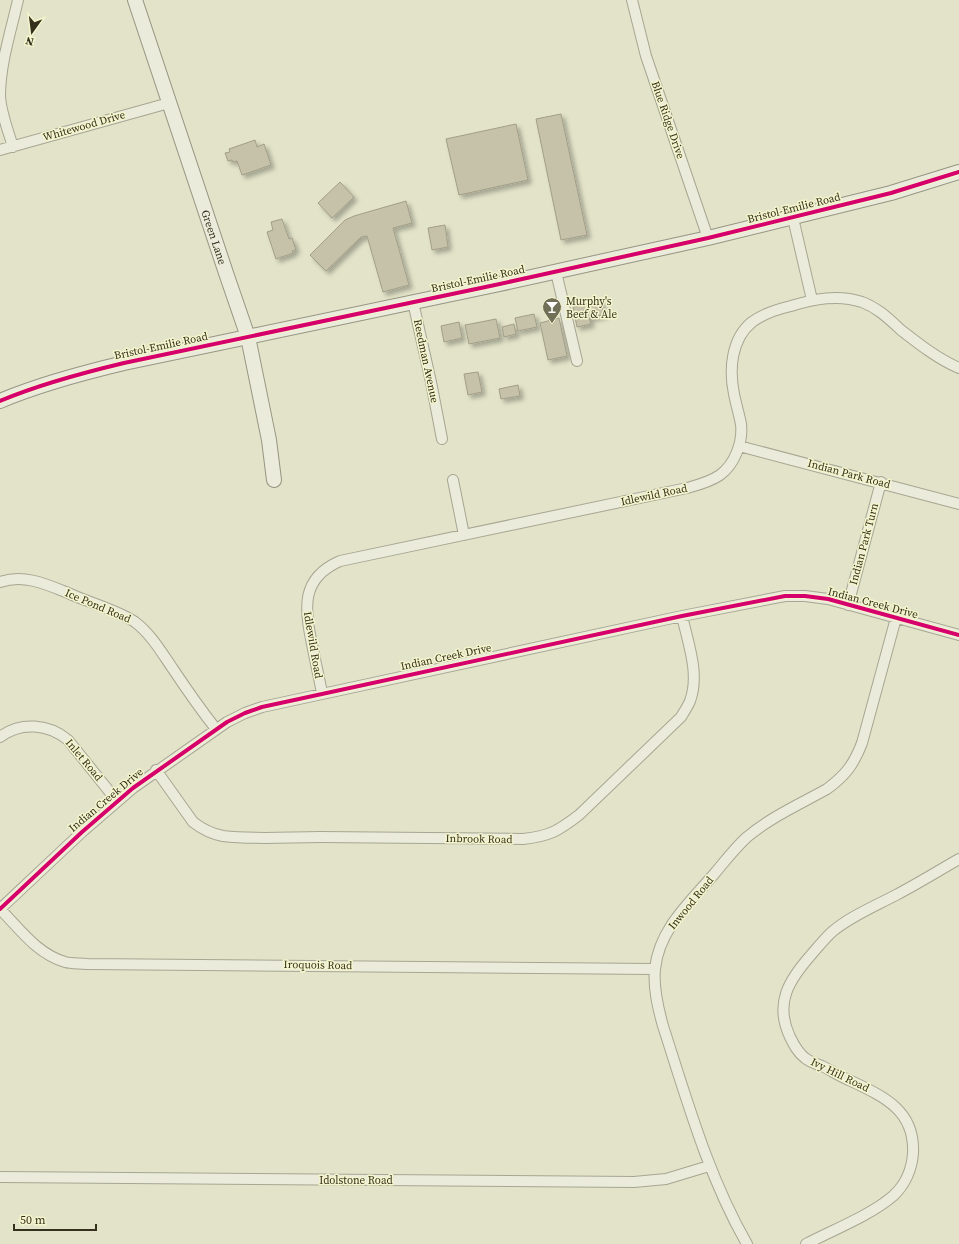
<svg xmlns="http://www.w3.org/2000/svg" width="959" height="1244" viewBox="0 0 959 1244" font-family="'Source Serif 4',serif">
	<defs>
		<filter id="shadow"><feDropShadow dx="3.5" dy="3.5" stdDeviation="2" flood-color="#0004"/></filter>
	</defs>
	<rect width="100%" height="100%" fill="#e2e3c8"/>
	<path fill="#c6c2a9" stroke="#a29e88" filter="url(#shadow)" d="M561 114 587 235 561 240 536 119Z
		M516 124 528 180 459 195 446 139Z
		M255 140 257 147 264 144 271 165 242 175 237 161 233 162 232 160 228 161 225 153 230 152 229 149Z
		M340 182 354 197 332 218 318 203Z
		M406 201 412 223 393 228 409 285 383 292 367 236 361 237 326 271 310 255 345 220 354 216Z
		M282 219 289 239 292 238 296 250 292 251 293 253 276 259 267 232 273 230 271 222Z
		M445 225 448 247 432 250 428 228Z
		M601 300 604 315 589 318 591 324 577 327 573 307Z
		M534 314 537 327 518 331 515 318Z
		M559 318 567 356 548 360 540 323Z
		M496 319 500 338 469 344 465 325Z
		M459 322 462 338 444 342 441 326Z
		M514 324 516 334 504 337 502 327Z
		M478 372 482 392 468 395 464 374Z
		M518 385 520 396 501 399 499 389Z"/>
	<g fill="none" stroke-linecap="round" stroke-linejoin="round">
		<g stroke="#a7a692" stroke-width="12">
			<path id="street" d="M632 0 646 56 708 238
				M13 147C8 130 1 113 0 96 0 64 11 31 18 0
				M0 150 169 103
				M793 218 812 300
				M556 272 577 361
				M413 302 431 382 442 439
				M739 446 959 504
				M453 480 464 535
				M0 582C24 574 46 584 68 593 87 602 118 610 135 622 151 634 162 653 173 669 187 690 201 710 216 729
				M848 605 881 482
				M322 693C319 677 315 660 312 644 304 608 301 578 340 561L687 488C698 485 710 482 720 475 735 464 743 442 741 424 739 414 736 404 734 394 729 370 731 339 752 322 763 314 778 309 791 306 814 299 838 294 862 302 878 308 889 319 901 330 919 344 938 359 959 368
				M0 737C21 721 49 724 68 740L117 801
				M156 770 193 822C202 829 212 834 223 836 255 840 288 837 320 837 387 838 455 838 523 839 550 836 558 831 579 815L681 717C684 712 688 706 690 701 700 674 688 643 682 616
				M0 909 82 832 133 788 227 722 245 713 262 707 682 616 785 596H805L828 599 959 635
				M0 909C20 929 37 954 65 962 72 964 80 963 87 964L655 969
				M0 1177 634 1182 666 1179 709 1166
				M747 1244C708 1176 687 1100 663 1026 658 1008 653 988 655 969 659 929 690 902 715 873 725 861 735 848 747 837 771 817 800 804 827 789 846 775 854 764 862 743L896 618
				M806 1244C833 1230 871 1215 893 1196 905 1185 912 1169 913 1153 915 1111 885 1097 851 1081 841 1077 832 1071 822 1066 816 1064 810 1062 805 1058 798 1053 794 1045 790 1037 774 1003 789 980 811 955 818 947 825 938 833 931 851 916 875 906 896 895 917 884 938 871 959 859"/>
		</g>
		<g stroke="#969582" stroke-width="16">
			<g id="secondary">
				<path id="s1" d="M135 0 226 273 248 337 269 440 274 480"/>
				<path d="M0 401C40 384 82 373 124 363L495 285 708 238 891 193 959 172"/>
			</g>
		</g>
		<use href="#street" stroke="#eaebda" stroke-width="10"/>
		<use href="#secondary" stroke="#eaebda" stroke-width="14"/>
		<g stroke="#f4f5cd" stroke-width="6">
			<path id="cycleway" d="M0 401C40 384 82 373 124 363L495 285 708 238 891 193 959 172
				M0 909 82 832 133 788 227 722 245 713 262 707 682 616 785 596H805L828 599 959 635"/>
		</g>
		<use href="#cycleway" stroke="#d6006c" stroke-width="4"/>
	</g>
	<defs>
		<g id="bar-pin" transform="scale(1)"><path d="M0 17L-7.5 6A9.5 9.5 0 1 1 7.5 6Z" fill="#726f58" stroke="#f4f5cd"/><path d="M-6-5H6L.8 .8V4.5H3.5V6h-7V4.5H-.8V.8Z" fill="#fff"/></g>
	</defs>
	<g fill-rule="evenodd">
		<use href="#bar-pin" x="552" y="307"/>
	</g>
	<g text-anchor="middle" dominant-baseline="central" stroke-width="3" stroke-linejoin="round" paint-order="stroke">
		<g font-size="11" fill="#35301b" stroke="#f4f5cd">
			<text transform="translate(668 120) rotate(71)">Blue Ridge Drive</text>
			<text transform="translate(84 126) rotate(-16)">Whitewood Drive</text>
			<text transform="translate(794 208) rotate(-14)">Bristol-Emilie Road</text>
			<text stroke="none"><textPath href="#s1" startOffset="250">Green Lane</textPath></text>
			<text transform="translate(478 279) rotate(-12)">Bristol-Emilie Road</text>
			<text transform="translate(161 346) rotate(-12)">Bristol-Emilie Road</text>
			<text transform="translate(426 361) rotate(78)">Reedman Avenue</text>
			<text transform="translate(849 474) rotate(15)">Indian Park Road</text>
			<text transform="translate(654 495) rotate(-12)">Idlewild Road</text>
			<text transform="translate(864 544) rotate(-75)">Indian Park Turn</text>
			<text transform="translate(873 603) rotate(15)">Indian Creek Drive</text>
			<text transform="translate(98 606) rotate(23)">Ice Pond Road</text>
			<text transform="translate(313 645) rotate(80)">Idlewild Road</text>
			<text transform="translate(446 657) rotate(-12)">Indian Creek Drive</text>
			<text transform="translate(84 760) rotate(50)">Inlet Road</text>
			<text transform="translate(106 800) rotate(-40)">Indian Creek Drive</text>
			<text transform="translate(479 839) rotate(1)">Inbrook Road</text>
			<text transform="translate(691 903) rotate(-51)">Inwood Road</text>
			<text transform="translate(318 965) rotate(1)">Iroquois Road</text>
			<text transform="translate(840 1075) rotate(26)">Ivy Hill Road</text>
			<text x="356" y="1180">Idolstone Road</text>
		</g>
		<g font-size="11" fill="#35301b" stroke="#f4f5cd" text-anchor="start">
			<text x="566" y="301">Murphy's<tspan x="566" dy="13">Beef &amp; Ale</tspan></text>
		</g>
	</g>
	<g transform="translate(32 32) rotate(194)" stroke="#f4f5cd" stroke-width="3" paint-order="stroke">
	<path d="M0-3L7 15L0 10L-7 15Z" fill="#35301b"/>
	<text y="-6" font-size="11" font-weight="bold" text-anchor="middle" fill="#35301b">N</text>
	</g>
	<path d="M14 1224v6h82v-6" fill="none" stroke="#35301b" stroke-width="2"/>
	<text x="20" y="1224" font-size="12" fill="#35301b" stroke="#f4f5cd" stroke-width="3" paint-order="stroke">50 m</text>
</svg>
